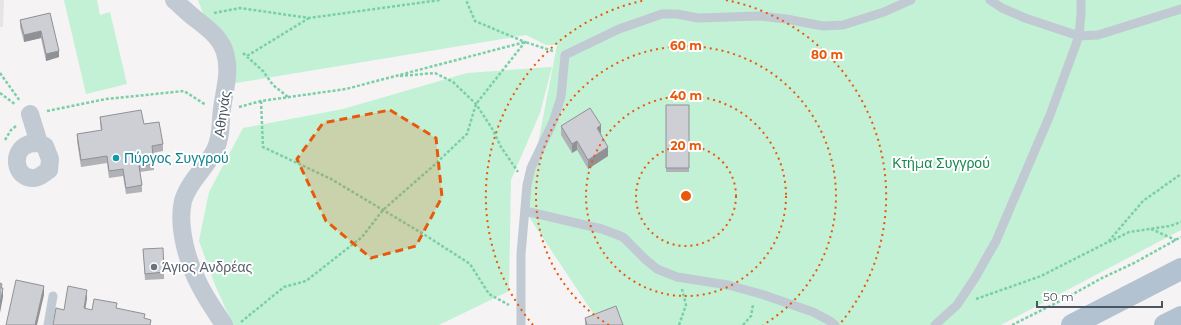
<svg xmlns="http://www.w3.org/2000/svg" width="1181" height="325" viewBox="0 0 1181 325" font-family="Montserrat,sans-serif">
	<rect width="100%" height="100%" fill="#f5f3f3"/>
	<path fill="#e6e4e5" d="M0 0H4L3 27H0Z"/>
	<path fill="#c3f1d5" d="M64 0H97L100 15 110 12 127 84 86 94Z
		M198 0H1181V230L1001 325H601L525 211 557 45H546L526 35 230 84Z
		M552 67 540 113 511 180 509 291 439 325H233L215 285 199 241 209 192 243 128 343 109 467 73Z"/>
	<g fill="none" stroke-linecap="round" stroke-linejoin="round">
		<path stroke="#7ad0a6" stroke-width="2.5" stroke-dasharray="3 2" stroke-linecap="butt" d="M214 13 240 8 309 18 440 0
			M243 53 263 71 273 85 288 97
			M247 56 309 18
			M0 73 20 101
			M400 76 435 73 453 82 476 104 493 130 501 147 518 172
			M0 93 16 105
			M261 101 263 147 331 179 425 235 470 264 489 294 509 305
			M239 107 261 101 346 89 525 42 553 51
			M47 111 106 99 184 91 206 105
			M5 140 11 130 16 126
			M1151 229 1176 240
			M1109 242 1129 232 1170 226 1181 222
			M976 299 1041 276 1108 242 1143 201 1181 174
			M241 322 284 287 306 281 362 237 383 210 432 167 467 134 476 104 525 42 475 21 466 0
			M679 325 686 305 682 289
			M743 325 751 316 753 305
			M1012 325 1066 298 1102 278 1134 263 1181 237"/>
		<path stroke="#c1cad2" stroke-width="9" d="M990 0 1002 8 1025 18 1079 36 1098 35 1181 9
			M525 211 602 229 623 237 645 259 657 269 677 277 728 285 761 294 813 312 830 321 835 325
			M48 325 53 296
			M521 325V254L527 185 531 168 553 122 561 97 565 55 619 29 662 14H677L698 18 759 16 786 19 823 26 843 25 884 12 911 0
			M935 325 957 305 975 278 996 241 1050 115 1079 36 1081 14V0"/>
		<path stroke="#c1cad2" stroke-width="18" d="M174 0C180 5 186 11 192 16 207 28 223 38 226 57 230 74 224 92 222 109 220 123 222 136 215 150 206 168 188 182 183 201 177 227 188 264 200 286 207 300 216 312 224 325
			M30 114 39 143 45 146 50 159 49 170C44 173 38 179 32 178 14 177 11 150 29 144 32 143 36 143 39 143"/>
		<path stroke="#b3c2d1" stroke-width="22" d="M1072 325 1181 269
			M1165 325 1181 317"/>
	</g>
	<path fill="#b0b2b7" d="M50 13 59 57 46 61 41 38 24 42 20 27V20Z
		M666 105H689V172H666Z
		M100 117 144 124 163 144V151L153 153 154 164V170L140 172 142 185V192L126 194 123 176 109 178 107 163 81 167 77 141V134L101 131 100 123Z
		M561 126 601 134 608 156 588 169 577 150 572 153 561 135Z
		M143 249 164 272V279L145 280Z
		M585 318 623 325H585Z"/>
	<path fill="#909195" d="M41 31V38L24 42V35Z
		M59 51V57L46 61V54Z
		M601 125V134L597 128Z
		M577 141V150L572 153V144Z
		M608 147V156L588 169V160Z
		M44 286V295L37 325H35Z
		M3 288V297L0 313V304Z
		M87 290V299L84 317V308Z"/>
	<path fill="#cdcfd5" stroke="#909195" d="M50 13 59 51 46 54 41 31 24 35 20 20Z
		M666 105H689V168H666Z
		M590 108 601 125 597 128 608 147 588 160 577 141 572 144 561 126Z
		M141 110 144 124 159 122 163 144 152 146 154 164 139 166 142 185 126 188 123 169 109 171 107 156 81 160 77 134 102 130 100 117Z
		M163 248 164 272 145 274 143 249Z
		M16 280 44 286 35 325H6Z
		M0 283 2 284 1 288H3L0 304Z
		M68 286 87 290 84 308 92 310 94 299 117 303 116 308 145 314 144 318 151 320 150 325H53L56 308 64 310Z
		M616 306 623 325H587L585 318Z"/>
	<path fill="#e8590c" fill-opacity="0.2" stroke="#e8590c" stroke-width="3" stroke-dasharray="8 5" stroke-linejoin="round" d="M390 110 436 138 442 197 416 246 371 258 326 221 297 159 323 123Z"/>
	<g fill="none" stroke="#e8590c" stroke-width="2" stroke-dasharray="2 4">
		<circle cx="686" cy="196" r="50"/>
		<circle cx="686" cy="196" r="100"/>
		<path d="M609 325A150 150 0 1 1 763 325"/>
		<path d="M533 325A200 200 0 0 1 646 0M726 0A200 200 0 0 1 839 325"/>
	</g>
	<circle fill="#0f9aa8" stroke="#fff" stroke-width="1.5" cx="116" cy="158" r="4"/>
	<circle fill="#6b7280" stroke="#fff" stroke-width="1.5" cx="154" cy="267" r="4"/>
	<g text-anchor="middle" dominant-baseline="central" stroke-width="4" stroke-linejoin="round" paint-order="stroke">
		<g font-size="14" fill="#4a5661" stroke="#fff">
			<text transform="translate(222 114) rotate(-82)">Αθηνάς</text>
		</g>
		<g font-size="14" fill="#0d838f" stroke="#fff" text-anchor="start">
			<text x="124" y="158">Πύργος Συγγρού</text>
		</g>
		<g font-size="14" fill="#17864f" stroke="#fff">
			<text x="941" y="163">Κτήμα Συγγρού</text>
		</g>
		<g font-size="14" fill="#5b616d" stroke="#fff" text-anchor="start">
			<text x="162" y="267">Άγιος Ανδρέας</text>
		</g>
	</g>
	<circle cx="686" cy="196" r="6" fill="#e8590c" stroke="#fff" stroke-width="2"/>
	<g font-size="12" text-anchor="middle" font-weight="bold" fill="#e8590c" stroke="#fff" stroke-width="4" stroke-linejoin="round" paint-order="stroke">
		<text x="686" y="50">60 m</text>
		<text x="827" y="59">80 m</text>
		<text x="686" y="100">40 m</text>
		<text x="686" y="150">20 m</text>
	</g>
	<path d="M1037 301v6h125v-6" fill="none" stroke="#4a5661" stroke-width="2"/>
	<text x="1043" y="301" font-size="12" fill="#4a5661" stroke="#ffffff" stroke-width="3" paint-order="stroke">50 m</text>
</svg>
